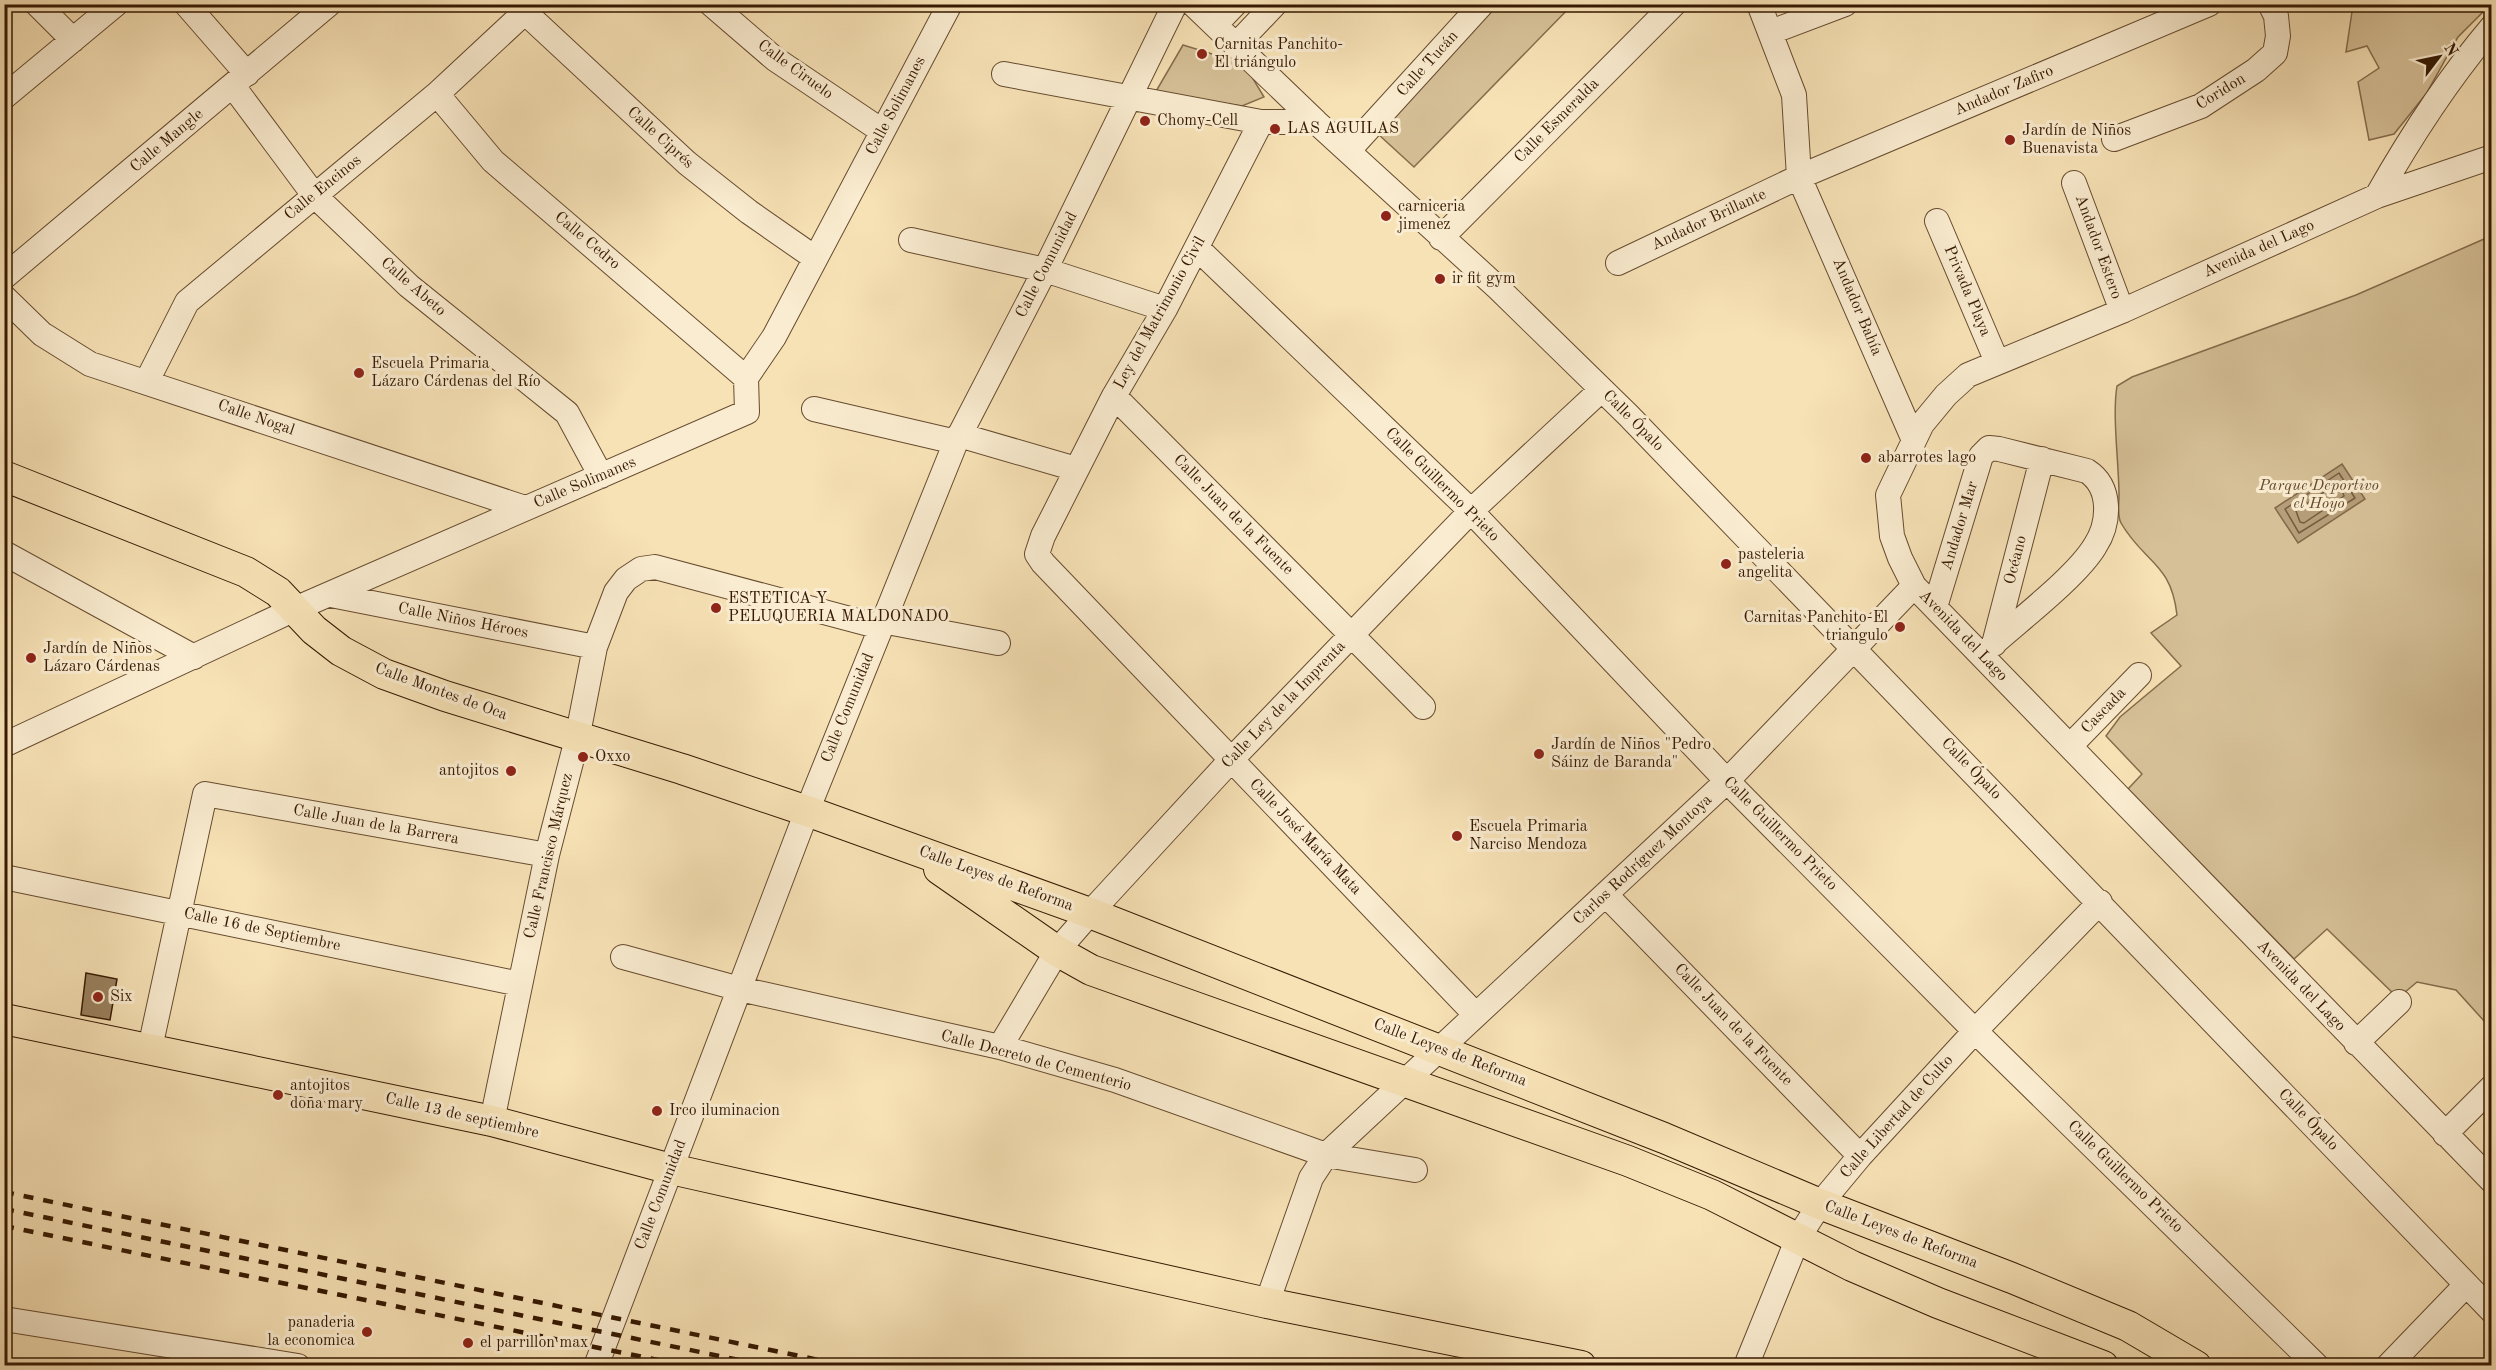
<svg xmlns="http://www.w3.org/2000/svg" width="2496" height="1370" viewBox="0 0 2496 1370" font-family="'Old Standard TT',serif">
	<rect width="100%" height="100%" fill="#f7e2b6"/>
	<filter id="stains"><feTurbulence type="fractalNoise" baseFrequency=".00333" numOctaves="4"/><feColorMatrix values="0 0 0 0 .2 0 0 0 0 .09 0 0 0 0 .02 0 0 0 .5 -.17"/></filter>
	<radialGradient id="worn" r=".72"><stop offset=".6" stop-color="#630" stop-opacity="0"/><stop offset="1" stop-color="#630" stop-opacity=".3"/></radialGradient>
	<path fill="#d6c097" stroke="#866c4c" stroke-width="1.5" d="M1485 5H1572L1414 167 1366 123Z
		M2353 5V4L2490 5 2458 37 2426 94 2394 134 2369 140 2358 82 2379 68 2367 46 2346 52Z
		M1183 45 1222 57H1240L1264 97 1242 106 1155 93Z
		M2491 236V1021L2485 1022 2456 990 2417 982 2398 998 2327 929 2294 959 2128 789 2142 774 2106 736 2120 717 2181 666 2151 633 2177 615C2171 562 2144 563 2121 523 2117 516 2119 504 2119 496 2119 463 2112 416 2117 386L2132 377 2356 295Z"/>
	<path fill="#b59e79" stroke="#826949" stroke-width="1.5" d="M2342 464 2365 499 2298 543 2275 508Z"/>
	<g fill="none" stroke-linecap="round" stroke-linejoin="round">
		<path stroke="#765c3e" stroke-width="1.5" d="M2339 473 2355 498 2299 533 2285 509Z
			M2336 484 2340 485 2344 496 2304 523 2300 522 2296 511Z"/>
	</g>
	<path fill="#9a8260" stroke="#361902" stroke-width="1.5" d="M86 973 117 979 110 1020 81 1015Z"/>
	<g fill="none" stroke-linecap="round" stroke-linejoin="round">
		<g stroke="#664b2f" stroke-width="26">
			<path id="minor" d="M37 4 73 40
				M186 4 247 74
				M516 4 687 163 749 212 815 258
				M711 4 775 59 882 131
				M1193 4 1316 122 1499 289 1628 415 2492 1311
				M1759 4 1794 95 1799 177 1913 438
				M1215 25 1235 4
				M1771 32 1845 4
				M1237 44 1275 4
				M1004 74 1261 122
				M233 86 314 195 409 286 567 413 601 476
				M437 94 493 161 746 378
				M4 97 116 4
				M1316 122H1261L1165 309 1114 396 1043 536 1037 554 1043 563 1475 1014
				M2114 139 2201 106 2256 70 2275 53 2278 36 2276 16 2270 4
				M1349 150 1482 4
				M2492 157 2377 196 2122 311 1968 375 1946 395 1922 424 1888 495 1892 536 1900 558 1914 586 2492 1181
				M2074 183 2122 311
				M2377 196C2411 136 2447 80 2492 27
				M1937 221 1997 362
				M1441 238 1674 4
				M911 240 1045 270 1165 309
				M1197 248 1471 511 1727 781 1975 1031 2317 1366
				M1618 263 1799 177 2209 4
				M4 277 329 4
				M4 297 42 334 90 364 525 508
				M147 381 187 302 437 94 523 14
				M1114 396 1423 707
				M814 409 956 442
				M959 435 1076 469
				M4 553 194 657
				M331 595 595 647
				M1935 607 1981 456 1989 448 1999 449 2087 471C2112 487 2110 523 2095 546 2077 576 2022 618 1994 643
				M882 621 998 643
				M1994 644 2042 459
				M4 745 295 609 747 412 746 378 774 337 950 4
				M2070 746 2139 675
				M4 877 520 984
				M1606 895 1860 1156
				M623 957 740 989 1000 1047 1115 1080 1326 1155 1415 1170
				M2356 1043 2399 1002
				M1000 1047 1057 951 1090 913 1231 760 1471 511 1601 390
				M150 1048 205 794 547 855
				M492 1121 547 855 577 739 595 647 616 592 626 579 641 569 655 567 880 627
				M2445 1134 2492 1087
				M1267 1303 1311 1178 1326 1155 1727 781 1914 586
				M4 1319 298 1366
				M596 1366 807 811 955 444 1045 270 1175 4
				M1746 1366 1798 1238 1820 1204 1860 1156 1975 1031 2100 902
				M2388 1366 2466 1285"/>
		</g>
		<g stroke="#361902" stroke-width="32">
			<path id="major" d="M4 476 246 572 278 592 314 630 341 651 384 674 445 696 682 769 807 811 1090 913 1664 1138 1820 1204 2012 1278 2128 1326 2196 1366
				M939 869 1057 951 1091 970 1628 1161 1712 1195 1852 1266 1938 1303 2103 1366
				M4 1019 492 1121 671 1169 1267 1303 1581 1366"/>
		</g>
		<use href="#minor" stroke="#faecd0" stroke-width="24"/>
		<use href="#major" stroke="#f7e2b6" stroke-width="30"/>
		<path stroke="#361902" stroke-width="4.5" stroke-dasharray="10 10" stroke-linecap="butt" d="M4 1192 848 1366
			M4 1209 768 1366
			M4 1226 687 1366"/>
	</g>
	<g fill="#8f2418" stroke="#faecd0" stroke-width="2">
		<circle cx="1202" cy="54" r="6"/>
		<circle cx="1145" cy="121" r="6"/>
		<circle cx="1275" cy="129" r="6"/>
		<circle cx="2010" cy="140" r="6"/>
		<circle cx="1386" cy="216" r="6"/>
		<circle cx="1440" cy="279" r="6"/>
		<circle cx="359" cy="373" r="6"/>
		<circle cx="1866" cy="458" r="6"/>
		<circle cx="1726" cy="564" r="6"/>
		<circle cx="716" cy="608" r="6"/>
		<circle cx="1900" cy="627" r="6"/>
		<circle cx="31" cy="658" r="6"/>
		<circle cx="1539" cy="754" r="6"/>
		<circle cx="583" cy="757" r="6"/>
		<circle cx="511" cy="771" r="6"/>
		<circle cx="1457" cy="836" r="6"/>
		<circle cx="98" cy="997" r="6"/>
		<circle cx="278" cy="1095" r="6"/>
		<circle cx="657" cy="1111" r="6"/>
		<circle cx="367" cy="1332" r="6"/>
		<circle cx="468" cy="1343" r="6"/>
	</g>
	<g text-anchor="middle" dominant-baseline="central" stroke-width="6" stroke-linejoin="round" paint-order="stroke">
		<g font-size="16" fill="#361902" stroke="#faecd0" text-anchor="start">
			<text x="1214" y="45">Carnitas Panchito-<tspan x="1214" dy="18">El triángulo</tspan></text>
			<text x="1157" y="121">Chomy-Cell</text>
			<text x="1287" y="129">LAS AGUILAS</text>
			<text x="2022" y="131">Jardín de Niños<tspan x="2022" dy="18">Buenavista</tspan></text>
			<text x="1398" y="207">carniceria<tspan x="1398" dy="18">jimenez</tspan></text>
			<text x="1452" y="279">ir fit gym</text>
			<text x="371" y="364">Escuela Primaria<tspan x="371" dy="18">Lázaro Cárdenas del Río</tspan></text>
			<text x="1878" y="458">abarrotes lago</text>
			<text x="1738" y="555">pasteleria<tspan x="1738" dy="18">angelita</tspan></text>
			<text x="728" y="599">ESTETICA Y<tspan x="728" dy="18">PELUQUERIA MALDONADO</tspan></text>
			<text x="1888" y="618" text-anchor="end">Carnitas Panchito-El<tspan x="1888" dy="18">triangulo</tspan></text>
			<text x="43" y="649">Jardín de Niños<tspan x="43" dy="18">Lázaro Cárdenas</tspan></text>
			<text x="1551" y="745">Jardín de Niños "Pedro<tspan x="1551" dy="18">Sáinz de Baranda"</tspan></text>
			<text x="595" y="757">Oxxo</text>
			<text x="499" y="771" text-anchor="end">antojitos</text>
			<text x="1469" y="827">Escuela Primaria<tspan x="1469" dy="18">Narciso Mendoza</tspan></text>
			<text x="110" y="997">Six</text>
			<text x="290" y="1086">antojitos<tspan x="290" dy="18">doña mary</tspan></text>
			<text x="669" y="1111">Irco iluminacion</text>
			<text x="355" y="1323" text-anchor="end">panaderia<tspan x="355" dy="18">la economica</tspan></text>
			<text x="480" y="1343">el parrillon max</text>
		</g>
		<g font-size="16" fill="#361902" stroke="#faecd0">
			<text transform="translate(1428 64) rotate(-48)">Calle Tucán</text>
			<text transform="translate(795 70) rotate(36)">Calle Ciruelo</text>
			<text transform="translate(2004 91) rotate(-23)">Andador Zafiro</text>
			<text transform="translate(2221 92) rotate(-32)">Coridon</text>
			<text transform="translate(896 106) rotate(-62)">Calle Solimanes</text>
			<text transform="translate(1557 121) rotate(-45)">Calle Esmeralda</text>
			<text transform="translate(660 138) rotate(42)">Calle Ciprés</text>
			<text transform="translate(167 141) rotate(-40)">Calle Mangle</text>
			<text transform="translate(323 188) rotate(-39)">Calle Encinos</text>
			<text transform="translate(1709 220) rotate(-25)">Andador Brillante</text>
			<text transform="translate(587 241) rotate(40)">Calle Cedro</text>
			<text transform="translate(2098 247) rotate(70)">Andador Estero</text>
			<text transform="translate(2259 249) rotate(-24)">Avenida del Lago</text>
			<text transform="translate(1047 265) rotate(-63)">Calle Comunidad</text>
			<text transform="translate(413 287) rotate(41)">Calle Abeto</text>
			<text transform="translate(1967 291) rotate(67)">Privada Playa</text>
			<text transform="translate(1857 307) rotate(67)">Andador Bahía</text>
			<text transform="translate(1160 313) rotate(-61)">Ley del Matrimonio Civil</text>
			<text transform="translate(256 418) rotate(19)">Calle Nogal</text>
			<text transform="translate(1633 421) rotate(45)">Calle Ópalo</text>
			<text transform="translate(585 483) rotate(-23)">Calle Solimanes</text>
			<text transform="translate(1442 485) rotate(45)">Calle Guillermo Prieto</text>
			<text transform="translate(1233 515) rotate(45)">Calle Juan de la Fuente</text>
			<text transform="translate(1960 526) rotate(-73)">Andador Mar</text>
			<text transform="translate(2016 560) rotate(-76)">Océano</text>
			<text transform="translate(463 621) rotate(11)">Calle Niños Héroes</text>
			<text transform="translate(1963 636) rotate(46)">Avenida del Lago</text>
			<text transform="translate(441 692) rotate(20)">Calle Montes de Oca</text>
			<text transform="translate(1284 705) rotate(-46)">Calle Ley de la Imprenta</text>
			<text transform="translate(848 708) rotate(-68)">Calle Comunidad</text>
			<text transform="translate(2104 711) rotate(-46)">Cascada</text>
			<text transform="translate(1971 769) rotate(46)">Calle Ópalo</text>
			<text transform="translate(376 825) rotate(10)">Calle Juan de la Barrera</text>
			<text transform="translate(1780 834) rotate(45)">Calle Guillermo Prieto</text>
			<text transform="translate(1305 837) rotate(46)">Calle José María Mata</text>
			<text transform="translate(549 856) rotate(-77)">Calle Francisco Márquez</text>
			<text transform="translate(1643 860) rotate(-43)">Carlos Rodríguez Montoya</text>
			<text transform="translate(996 879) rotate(20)">Calle Leyes de Reforma</text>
			<text transform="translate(262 930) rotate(12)">Calle 16 de Septiembre</text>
			<text transform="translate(2301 986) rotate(46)">Avenida del Lago</text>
			<text transform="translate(1733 1025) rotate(46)">Calle Juan de la Fuente</text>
			<text transform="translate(1450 1053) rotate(21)">Calle Leyes de Reforma</text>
			<text transform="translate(1036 1061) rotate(15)">Calle Decreto de Cementerio</text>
			<text transform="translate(462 1116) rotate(13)">Calle 13 de septiembre</text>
			<text transform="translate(1897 1117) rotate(-48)">Calle Libertad de Culto</text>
			<text transform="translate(2308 1120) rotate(46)">Calle Ópalo</text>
			<text transform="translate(2125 1177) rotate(44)">Calle Guillermo Prieto</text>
			<text transform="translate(661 1195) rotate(-69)">Calle Comunidad</text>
			<text transform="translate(1901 1235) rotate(21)">Calle Leyes de Reforma</text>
		</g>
		<g font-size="16" font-style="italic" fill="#664b2f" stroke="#faecd0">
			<text x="2319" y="486">Parque Deportivo<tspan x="2319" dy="18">el Hoyo</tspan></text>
		</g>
	</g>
	<rect width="2496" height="1370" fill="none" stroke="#f7e2b6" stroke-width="24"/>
	<rect x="6" y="6" width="2484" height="1358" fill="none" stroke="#361902" stroke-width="3"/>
	<rect x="12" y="12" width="2472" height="1346" fill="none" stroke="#361902" stroke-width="1.5"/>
	<g transform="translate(2439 57) rotate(58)" stroke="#faecd0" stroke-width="4.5" paint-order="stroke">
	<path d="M0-4.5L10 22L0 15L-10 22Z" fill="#361902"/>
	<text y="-9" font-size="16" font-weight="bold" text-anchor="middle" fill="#361902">N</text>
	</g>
	<rect width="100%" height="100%" filter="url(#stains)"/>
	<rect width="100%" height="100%" fill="url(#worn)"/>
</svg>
